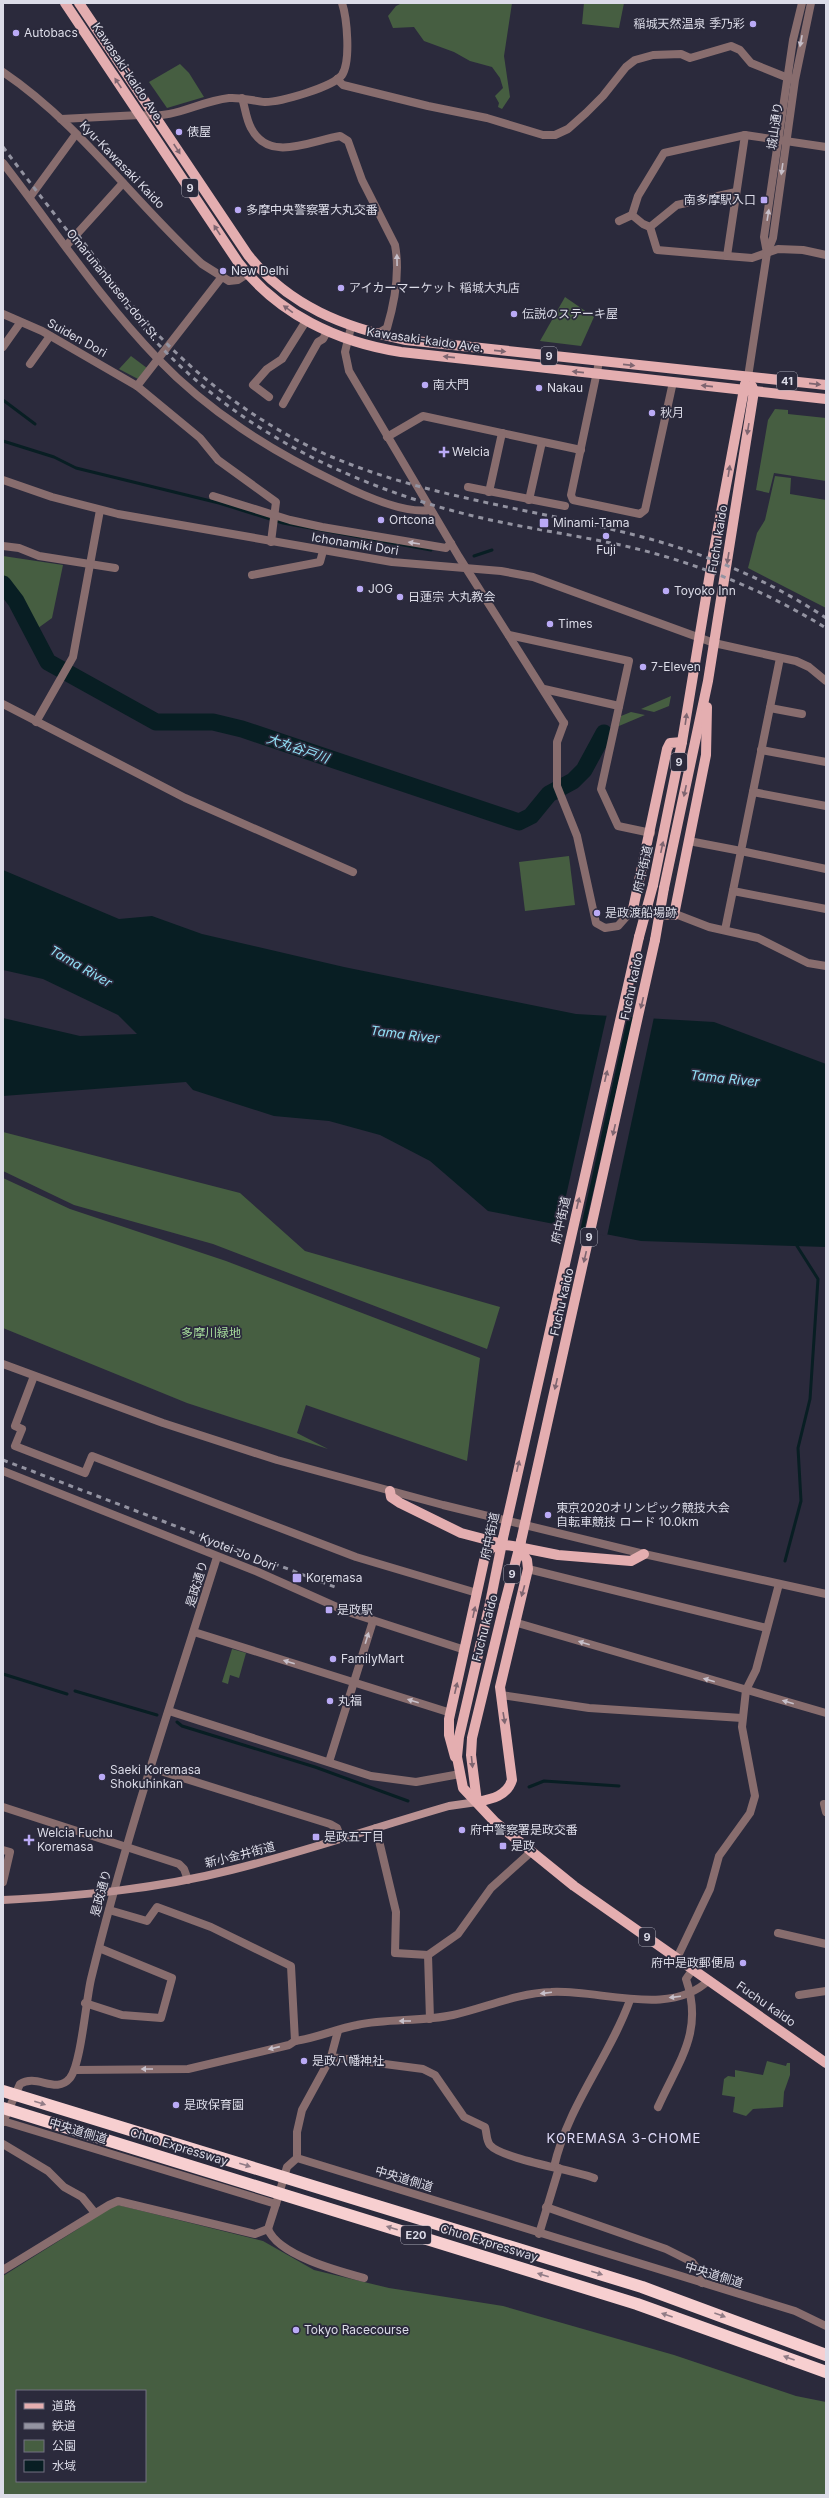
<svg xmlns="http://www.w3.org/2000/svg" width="829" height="2498" font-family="Inter,'Noto Sans JP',sans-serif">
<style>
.green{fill:#465e41;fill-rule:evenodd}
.water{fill:#081e23}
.pier{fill:#2b2a3c}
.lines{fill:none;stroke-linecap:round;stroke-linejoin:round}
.stream{stroke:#081e23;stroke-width:3}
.river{stroke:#081e23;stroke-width:17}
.minor{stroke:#886d6e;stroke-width:8}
.tertiary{stroke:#886d6e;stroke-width:8}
.secondary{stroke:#bb9293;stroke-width:8}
.primary{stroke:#e4aeb0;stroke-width:10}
.rail{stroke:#9393a1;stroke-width:3;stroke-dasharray:5 5;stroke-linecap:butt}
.primary-bridge{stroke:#e4aeb0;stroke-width:10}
.motorway-bridge{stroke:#f7cfd0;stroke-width:12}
.oneway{fill:#c7c0ca}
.oneway2{fill:#7e6570}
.oneway3{fill:#917c86}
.poi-dot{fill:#baaaf6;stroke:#2b2a3c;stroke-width:1.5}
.labels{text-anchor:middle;stroke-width:3.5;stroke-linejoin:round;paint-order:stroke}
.shield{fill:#2b2a3c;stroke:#a7a7b4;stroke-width:1}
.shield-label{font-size:11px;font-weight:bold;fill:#dcdce8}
.poi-label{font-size:12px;fill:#dcdce8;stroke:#2b2a3c;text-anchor:start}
.street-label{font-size:12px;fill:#dcdce8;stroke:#2b2a3c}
.park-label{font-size:12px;fill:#a6dc9b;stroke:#2b2a3c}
.water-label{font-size:13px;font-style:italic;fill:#92e2f8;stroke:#2b2a3c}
.neighbourhood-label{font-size:13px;letter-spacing:1px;fill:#e1dcf9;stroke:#2b2a3c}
</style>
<rect width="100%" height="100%" fill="#2b2a3c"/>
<!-- green -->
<g class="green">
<path d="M402,3H512L504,56L510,97L502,109L498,107L499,103L495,96L503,88L500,78L492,67L470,61L454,52L424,41L414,27L393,28L388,16L396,6Z"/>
<path d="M584,3H624L619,28L582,24Z"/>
<path d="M180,64L189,73L204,97L167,108L149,82Z"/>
<path d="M565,297L594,317L581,346L540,341Z"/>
<path d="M131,356L147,368L138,379L119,369Z"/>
<path d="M775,409L788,410V414L826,418V481L774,473L769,493L756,490L768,420Z"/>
<path d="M775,476L791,478L790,494L826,500V608L748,568L757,533L765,520Z"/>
<path d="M3,556L63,565L52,618L34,631L20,601L3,580Z"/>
<path d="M671,696L669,706L654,712L641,709Z"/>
<path d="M631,712L645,715L619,726L621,716Z"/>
<path d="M569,856L575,905L525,911L519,862Z"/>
<path d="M3,1132L240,1193L305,1251L500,1307L487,1349L213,1244L74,1205L3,1171Z"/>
<path d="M3,1178L70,1209L226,1261L480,1358L467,1461L306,1405L297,1433L328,1449L187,1403L3,1328Z"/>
<path d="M232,1649L246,1653L239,1678L230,1675L228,1684L222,1682Z"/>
<path d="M767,2061L786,2066L787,2063H790V2075L784,2092L783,2107L753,2109L746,2116L733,2112L735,2097L722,2095L724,2079L728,2076L735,2077V2070L763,2075Z"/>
<path d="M118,2205L263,2241L314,2270L389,2288L503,2306L674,2355L796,2396L826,2402V2495H3V2276L81,2227L101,2212ZM17,2391H145V2481H17Z"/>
</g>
<!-- water -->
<path class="water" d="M3,870L119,919L152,916L202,934L344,967L576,1014L714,1022L826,1064V1247L641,1241L488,1211L430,1161L380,1135L329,1121L274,1116L193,1090L186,1082L3,1096V1018L80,1036L137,1034L118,1015L43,979L3,970Z"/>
<!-- pier -->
<g class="pier">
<path d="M607,1014L628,1015L580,1231L559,1227Z"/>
<path d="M634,1015L654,1017L607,1236L584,1231Z"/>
</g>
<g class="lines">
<!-- stream -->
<g class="stream">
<path d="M3,400L35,424"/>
<path d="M3,441L54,457L76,468L219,503L283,523L431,550"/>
<path d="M474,556L492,550"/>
<path d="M785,1561L801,1501L798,1448L810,1399L818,1279L797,1246V1243"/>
<path d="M3,1674L67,1694"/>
<path d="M75,1691L157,1715"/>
<path d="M177,1722L182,1726L315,1767L408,1801"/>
<path d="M529,1787L544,1781L619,1786"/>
</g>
<!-- river -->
<path class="river" d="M3,584L16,601L48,662L156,722H213L242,729L519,822L531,816L549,794L573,781L584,770L604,733"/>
<!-- minor -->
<g class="minor">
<path d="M3,72C80,124 134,202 202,264L229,281L238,280L258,267"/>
<path d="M337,79L343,85L428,106L487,118L543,135H555L568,129L586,113L603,96L626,67L635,60L653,55L681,54L690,58L731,46L740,50L751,63L793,80"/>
<path d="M242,98C245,107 246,119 251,128C269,163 310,141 340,136L348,141L362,180L395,245C400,272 395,301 387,328L377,334"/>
<path d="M61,119L140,115"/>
<path d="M3,163C54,229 100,299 158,359C209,412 270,450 336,482C360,494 403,514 430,510"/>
<path d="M736,192L677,205L650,227L643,224L632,215L638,196L664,153L745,135L826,147"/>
<path d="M30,197L76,134"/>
<path d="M619,221L632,215"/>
<path d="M650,227L657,250L727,256L745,135"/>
<path d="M66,246L123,183"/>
<path d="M727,256L752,258L778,249L803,250L826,255"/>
<path d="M3,314L42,331L137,386L200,438L218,460L276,502L271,542"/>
<path d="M3,347L20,323"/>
<path d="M599,362L571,495L573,500L640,514L645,510L673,382"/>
<path d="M30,364L50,336"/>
<path d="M137,386L221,278"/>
<path d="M269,397L253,385L267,369L282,359L306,321"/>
<path d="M283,404L318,342L323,339L327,332"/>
<path d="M387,437L423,416L581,450"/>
<path d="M468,487L565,506"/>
<path d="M489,492L502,433"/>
<path d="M213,496L290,520L322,527L446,548L451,543"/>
<path d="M529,500L542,442"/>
<path d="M3,546L19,548L39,556L115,568"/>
<path d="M252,575L320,562L323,551"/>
<path d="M509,635L629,661L601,789L618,826L651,833"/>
<path d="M714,643L796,661L809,667L826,681"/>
<path d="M780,658L741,851L826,869"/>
<path d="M544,689L619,706"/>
<path d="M3,704L185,798L353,872"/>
<path d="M770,708L802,714"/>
<path d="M36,722L73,657L100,510"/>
<path d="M564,723L557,742V786L577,836L596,923L605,928L618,926L633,909L667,916L678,915L709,927L758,938L808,963L826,966"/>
<path d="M761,750L826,762"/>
<path d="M753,792L826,806"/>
<path d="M689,841L741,851L725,930"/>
<path d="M733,891L826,909"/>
<path d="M34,1376L15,1426L22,1429L15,1446L85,1473L92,1456L356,1557L477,1593"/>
<path d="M528,1569L767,1628"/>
<path d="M514,1622L826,1713"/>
<path d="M194,1632L451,1713"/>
<path d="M501,1695L589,1708L742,1718"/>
<path d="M169,1711L371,1776L416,1782L460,1774"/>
<path d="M329,1762L373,1621"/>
<path d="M151,1768L330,1824L337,1828L341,1838"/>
<path d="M824,1804L826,1812"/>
<path d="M3,1807L179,1864L184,1869L188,1880"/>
<path d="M376,1828L396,1912L395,1953L428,1955"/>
<path d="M3,1850L10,1852L3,1882"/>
<path d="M109,1910L147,1921L157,1907L211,1927L291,1966L295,2041"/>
<path d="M778,1933L826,1944"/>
<path d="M677,1958L710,1889L719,1856L750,1813L755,1796L742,1727L746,1690L756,1670L779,1584"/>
<path d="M799,1995L826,1991"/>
<path d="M85,2003L122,2015L161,2018L172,1978L99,1948"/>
<path d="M430,2019L428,1955L458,1934L491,1888L531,1852"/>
<path d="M331,2057L423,2069L435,2075L464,2117L485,2127C487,2133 486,2140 490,2145C502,2159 573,2170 594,2178"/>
<path d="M75,2070L188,2069L289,2045L295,2041C317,2038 336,2029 357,2025C388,2018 421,2022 453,2015C485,2008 517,1993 551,1992C599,1989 670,2018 709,1980"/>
<path d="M658,2107C679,2060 704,2032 686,1979L693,1969"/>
<path d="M3,2122L20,2084C37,2073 56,2095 70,2078C81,2064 86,2000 91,1979C126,1836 173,1697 217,1557"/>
<path d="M3,2144L48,2171L64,2187L82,2197L95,2213"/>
<path d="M297,2158V2132L302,2110L331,2057L338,2031"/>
<path d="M554,2167C568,2105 609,2058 630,2000"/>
<path d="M546,2207L666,2249L692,2262L704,2278L702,2283"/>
<path d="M268,2229C278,2255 338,2271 364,2278"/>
<path d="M539,2234L559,2168"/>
</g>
<!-- tertiary -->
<g class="tertiary">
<path d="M140,115C177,119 196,102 229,98C241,97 253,101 265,102C281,102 333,87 342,75C351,61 347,18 342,3"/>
<path d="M767,253L764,237L793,40L802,3"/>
<path d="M351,327L345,352L349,371L459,557L564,723"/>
<path d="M748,377L767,253L773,238L795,80L811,3"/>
<path d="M3,480L52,497L118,514L392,562L501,571L533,577L714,643"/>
<path d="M3,1364L163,1423L277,1460L443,1505L644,1554L826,1594"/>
<path d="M3,1471L258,1572L348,1612L465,1650"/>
<path d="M3,2121L276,2204L287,2167L297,2158L795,2311L826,2326"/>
<path d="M3,2270L109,2205L118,2201L255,2234L268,2229L276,2204"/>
</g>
<!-- secondary -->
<path class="secondary" d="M3,1900C80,1896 156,1889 231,1870C304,1852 376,1827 449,1806L477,1802"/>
<!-- primary -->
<g class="primary">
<path d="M65,3L238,262C278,314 337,342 401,352L826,399"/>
<path d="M79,3L248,255C289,306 345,328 406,340L826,385"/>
<path d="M653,885L682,742L713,555L745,384"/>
<path d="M664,888L708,681L754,391L752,386"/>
<path d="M633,909L667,749L670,743L682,742"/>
<path d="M674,915L706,755L707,707"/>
<path d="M390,1491L391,1497L400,1503L461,1533L503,1544"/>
<path d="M503,1538L639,937"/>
<path d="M521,1541L655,940"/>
<path d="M518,1547L558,1555L631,1561L644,1554"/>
<path d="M490,1603L459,1737L457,1757L463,1788L495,1822L574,1886L826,2063"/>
<path d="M455,1757L449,1735V1719L485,1556C493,1542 504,1544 518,1547L527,1560L528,1569L500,1687L512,1780C507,1796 492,1799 477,1802"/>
<path d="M477,1802L471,1755L472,1738L504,1606"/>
</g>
<!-- rail -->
<g class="rail">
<path d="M3,147C33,187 64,226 94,265C115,293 136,321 160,346C238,428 341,480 450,510C507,526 567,533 625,546C695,562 764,590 826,628"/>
<path d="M78,235C101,265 123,296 148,324C197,378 259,424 325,454C421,496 526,508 627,533C697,550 766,578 826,618"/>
<path d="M3,1460L335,1587"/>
</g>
<!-- primary-bridge -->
<g class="primary-bridge">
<path d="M639,937L653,885"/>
<path d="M655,940L664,888"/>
<path d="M490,1603L503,1538"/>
<path d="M504,1606L521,1541"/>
</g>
<!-- motorway-bridge -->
<g class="motorway-bridge">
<path d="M3,2091L642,2287L826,2355"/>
<path d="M3,2108L637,2304L826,2372"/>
</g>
</g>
<!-- one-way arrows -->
<defs><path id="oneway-solid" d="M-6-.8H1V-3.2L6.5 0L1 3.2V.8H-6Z"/></defs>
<g class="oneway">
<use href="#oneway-solid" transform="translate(801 41) rotate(101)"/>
<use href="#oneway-solid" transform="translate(782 169) rotate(98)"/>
<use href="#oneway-solid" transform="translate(768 215) rotate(-81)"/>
<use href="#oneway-solid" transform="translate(397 260) rotate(-91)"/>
<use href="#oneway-solid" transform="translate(414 543) rotate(-171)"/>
<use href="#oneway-solid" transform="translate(367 1638) rotate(-73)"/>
<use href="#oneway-solid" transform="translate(584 1643) rotate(-162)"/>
<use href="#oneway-solid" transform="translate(289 1662) rotate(-163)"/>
<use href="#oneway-solid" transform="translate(709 1680) rotate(-164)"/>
<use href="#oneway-solid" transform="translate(413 1701) rotate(-163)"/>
<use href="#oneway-solid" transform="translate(788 1702) rotate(-164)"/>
<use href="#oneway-solid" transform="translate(546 1993) rotate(173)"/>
<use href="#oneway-solid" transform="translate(675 1997) rotate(173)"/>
<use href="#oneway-solid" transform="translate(405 2021) rotate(180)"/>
<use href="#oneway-solid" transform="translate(274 2048) rotate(167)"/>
<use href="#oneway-solid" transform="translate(147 2069) rotate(-180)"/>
</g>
<g class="oneway2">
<use href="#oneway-solid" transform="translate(118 83) rotate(-124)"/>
<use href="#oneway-solid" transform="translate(177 149) rotate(57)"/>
<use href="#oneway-solid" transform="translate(217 230) rotate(-123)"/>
<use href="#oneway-solid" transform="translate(288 309) rotate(-144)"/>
<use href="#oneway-solid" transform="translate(500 351) rotate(6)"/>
<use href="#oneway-solid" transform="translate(449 357) rotate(-174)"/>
<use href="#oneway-solid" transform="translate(629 365) rotate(6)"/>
<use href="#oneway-solid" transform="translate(578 372) rotate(-174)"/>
<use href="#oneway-solid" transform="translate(815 384) rotate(6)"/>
<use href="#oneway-solid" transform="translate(707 386) rotate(-174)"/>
<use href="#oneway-solid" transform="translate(748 429) rotate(99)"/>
<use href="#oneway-solid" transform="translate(729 471) rotate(-81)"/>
<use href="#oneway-solid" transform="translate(728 558) rotate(99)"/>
<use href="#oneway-solid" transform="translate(686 719) rotate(-82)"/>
<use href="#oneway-solid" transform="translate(685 791) rotate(102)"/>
<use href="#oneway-solid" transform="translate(662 847) rotate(-78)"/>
<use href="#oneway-solid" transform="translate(642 1003) rotate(103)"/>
<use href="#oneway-solid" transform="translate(606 1076) rotate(-77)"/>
<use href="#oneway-solid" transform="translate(614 1130) rotate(103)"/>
<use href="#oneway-solid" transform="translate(578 1203) rotate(-77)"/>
<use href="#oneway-solid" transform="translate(585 1257) rotate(103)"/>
<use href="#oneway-solid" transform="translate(556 1384) rotate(103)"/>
<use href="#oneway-solid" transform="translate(518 1466) rotate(-77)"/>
<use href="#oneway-solid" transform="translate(523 1591) rotate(106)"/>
<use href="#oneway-solid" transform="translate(474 1612) rotate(-78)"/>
<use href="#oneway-solid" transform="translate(456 1688) rotate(-77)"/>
<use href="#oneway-solid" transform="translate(504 1718) rotate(81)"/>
<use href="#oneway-solid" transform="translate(472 1762) rotate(84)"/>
</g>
<g class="oneway3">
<use href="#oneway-solid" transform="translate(40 2103) rotate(17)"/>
<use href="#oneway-solid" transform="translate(245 2165) rotate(17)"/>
<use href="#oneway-solid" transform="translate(392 2228) rotate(-163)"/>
<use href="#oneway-solid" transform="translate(597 2273) rotate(17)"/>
<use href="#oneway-solid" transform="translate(543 2275) rotate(-163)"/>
<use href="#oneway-solid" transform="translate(667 2315) rotate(-161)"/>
<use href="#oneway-solid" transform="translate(720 2315) rotate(20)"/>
<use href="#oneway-solid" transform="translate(789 2358) rotate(-160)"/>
</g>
<!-- markers -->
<g class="poi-dot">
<circle cx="753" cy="24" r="4"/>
<circle cx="16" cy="33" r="4"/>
<circle cx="179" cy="132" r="4"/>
<rect x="760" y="196" width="8" height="8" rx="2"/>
<circle cx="238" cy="210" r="4"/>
<circle cx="223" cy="271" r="4"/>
<circle cx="341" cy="288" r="4"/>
<circle cx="514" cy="314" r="4"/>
<circle cx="425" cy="385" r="4"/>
<circle cx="539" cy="388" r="4"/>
<circle cx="652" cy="413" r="4"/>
<path d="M442 446h4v4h4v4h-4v4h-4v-4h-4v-4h4z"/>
<circle cx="381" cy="520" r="4"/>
<rect x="539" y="518" width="10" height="10" rx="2"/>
<circle cx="606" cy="536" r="4"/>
<circle cx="360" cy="589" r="4"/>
<circle cx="666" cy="591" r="4"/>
<circle cx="400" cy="597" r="4"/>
<circle cx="550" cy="624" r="4"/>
<circle cx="643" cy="667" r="4"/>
<circle cx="597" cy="913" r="4"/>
<circle cx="548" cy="1515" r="4"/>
<rect x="292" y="1573" width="10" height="10" rx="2"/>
<rect x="325" y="1606" width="8" height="8" rx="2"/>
<circle cx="333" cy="1659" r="4"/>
<circle cx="330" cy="1701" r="4"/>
<circle cx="102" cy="1777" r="4"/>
<circle cx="462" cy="1830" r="4"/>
<rect x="312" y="1833" width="8" height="8" rx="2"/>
<path d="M27 1834h4v4h4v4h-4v4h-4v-4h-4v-4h4z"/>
<rect x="499" y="1842" width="8" height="8" rx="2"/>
<circle cx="743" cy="1963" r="4"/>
<circle cx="304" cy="2061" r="4"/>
<circle cx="176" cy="2105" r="4"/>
<circle cx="296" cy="2330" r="4"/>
</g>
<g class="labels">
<!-- shield labels -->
<g class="shield">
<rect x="182" y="179" width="16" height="18" rx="3"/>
<rect x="541" y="347" width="16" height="18" rx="3"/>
<rect x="777" y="372" width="20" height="18" rx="3"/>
<rect x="671" y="753" width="16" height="18" rx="3"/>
<rect x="581" y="1228" width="16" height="18" rx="3"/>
<rect x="504" y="1565" width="16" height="18" rx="3"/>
<rect x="639" y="1928" width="16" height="18" rx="3"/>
<rect x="401" y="2226" width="30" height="18" rx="3"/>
</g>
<g class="shield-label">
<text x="190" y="192">9</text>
<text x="549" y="360">9</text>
<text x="787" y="385">41</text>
<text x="679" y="766">9</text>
<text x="589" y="1241">9</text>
<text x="512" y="1578">9</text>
<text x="647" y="1941">9</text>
<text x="416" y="2239">E20</text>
</g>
<!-- poi labels -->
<g class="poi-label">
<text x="745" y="28" text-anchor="end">稲城天然温泉 季乃彩</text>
<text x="24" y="37">Autobacs</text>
<text x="187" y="136">俵屋</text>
<text x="756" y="204" text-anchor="end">南多摩駅入口</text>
<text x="246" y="214">多摩中央警察署大丸交番</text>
<text x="231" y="275">New Delhi</text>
<text x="349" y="292">アイカーマーケット 稲城大丸店</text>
<text x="522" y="318">伝説のステーキ屋</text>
<text x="433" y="389">南大門</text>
<text x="547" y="392">Nakau</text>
<text x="660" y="417">秋月</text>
<text x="452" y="456">Welcia</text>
<text x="389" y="524">Ortcona</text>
<text x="553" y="527">Minami-Tama</text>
<text x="606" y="554" text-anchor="middle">Fuji</text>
<text x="368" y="593">JOG</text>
<text x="674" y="595">Toyoko Inn</text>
<text x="408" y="601">日蓮宗 大丸教会</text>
<text x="558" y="628">Times</text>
<text x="651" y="671">7-Eleven</text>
<text x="605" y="917">是政渡船場跡</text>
<text x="556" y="1512">東京2020オリンピック競技大会<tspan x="556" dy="14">自転車競技 ロード 10.0km</tspan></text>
<text x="306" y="1582">Koremasa</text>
<text x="337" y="1614">是政駅</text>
<text x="341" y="1663">FamilyMart</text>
<text x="338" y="1705">丸福</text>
<text x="110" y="1774">Saeki Koremasa<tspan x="110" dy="14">Shokuhinkan</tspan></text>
<text x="470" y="1834">府中警察署是政交番</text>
<text x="37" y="1837">Welcia Fuchu<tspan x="37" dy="14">Koremasa</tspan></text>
<text x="324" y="1841">是政五丁目</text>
<text x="511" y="1850">是政</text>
<text x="735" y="1967" text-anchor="end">府中是政郵便局</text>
<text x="312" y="2065">是政八幡神社</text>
<text x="184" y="2109">是政保育園</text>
<text x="304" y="2334">Tokyo Racecourse</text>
</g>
<!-- street labels -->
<g class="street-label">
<text transform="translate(128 73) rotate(56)" y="4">Kawasaki-kaido Ave.</text>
<text transform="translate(775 126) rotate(-82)" y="4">城山通り</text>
<text transform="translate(122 165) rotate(46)" y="4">Kyu-Kawasaki Kaido</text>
<text transform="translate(113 285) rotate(51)" y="4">Omarunanbusen-dori St.</text>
<text transform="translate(77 338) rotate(29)" y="4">Suiden Dori</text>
<text transform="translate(425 340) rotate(8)" y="4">Kawasaki-kaido Ave.</text>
<text transform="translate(718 539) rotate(-81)" y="4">Fuchu kaido</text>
<text transform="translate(355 544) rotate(9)" y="4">Ichonamiki Dori</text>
<text transform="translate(643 869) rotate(-77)" y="4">府中街道</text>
<text transform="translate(632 986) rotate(-78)" y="4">Fuchu kaido</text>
<text transform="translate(561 1220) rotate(-77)" y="4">府中街道</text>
<text transform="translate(562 1302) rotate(-77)" y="4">Fuchu kaido</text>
<text transform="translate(490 1536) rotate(-78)" y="4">府中街道</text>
<text transform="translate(238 1552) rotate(22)" y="4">Kyotei-Jo Dori</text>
<text transform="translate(197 1584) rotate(-73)" y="4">是政通り</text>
<text transform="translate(485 1628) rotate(-75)" y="4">Fuchu kaido</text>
<text transform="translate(240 1855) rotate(-14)" y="4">新小金井街道</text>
<text transform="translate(101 1893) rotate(-75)" y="4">是政通り</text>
<text transform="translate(766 2004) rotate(35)" y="4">Fuchu kaido</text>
<text transform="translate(78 2131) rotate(17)" y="4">中央道側道</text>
<text transform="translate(179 2147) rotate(17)" y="4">Chuo Expressway</text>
<text transform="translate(404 2179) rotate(17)" y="4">中央道側道</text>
<text transform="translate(489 2243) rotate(17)" y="4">Chuo Expressway</text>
<text transform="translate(714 2275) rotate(17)" y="4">中央道側道</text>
</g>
<!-- park labels -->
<g class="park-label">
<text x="211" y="1337">多摩川緑地</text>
</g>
<!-- water labels -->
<g class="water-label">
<text transform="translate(298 748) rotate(19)" y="5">大丸谷戸川</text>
<text transform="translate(81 966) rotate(30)" y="5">Tama River</text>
<text transform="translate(405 1034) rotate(7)" y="5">Tama River</text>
<text transform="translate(725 1078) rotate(6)" y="5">Tama River</text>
</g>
<!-- neighbourhood labels -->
<g class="neighbourhood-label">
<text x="624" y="2143">KOREMASA 3-CHOME</text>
</g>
</g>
<!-- border -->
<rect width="829" height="2498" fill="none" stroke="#dcdce8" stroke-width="8"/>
<!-- legend -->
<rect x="16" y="2390" width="130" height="92" fill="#2b2a3c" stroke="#727181"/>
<rect x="24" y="2403" width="20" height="6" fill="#e4aeb0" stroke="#727181"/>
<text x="52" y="2410" font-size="12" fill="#dcdce8">道路</text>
<rect x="24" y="2423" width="20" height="6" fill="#9393a1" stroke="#727181"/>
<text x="52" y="2430" font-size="12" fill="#dcdce8">鉄道</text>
<rect x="24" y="2440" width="20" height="12" fill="#465e41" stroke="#727181"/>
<text x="52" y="2450" font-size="12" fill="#dcdce8">公園</text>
<rect x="24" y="2460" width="20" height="12" fill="#081e23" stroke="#727181"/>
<text x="52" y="2470" font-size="12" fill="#dcdce8">水域</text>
</svg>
